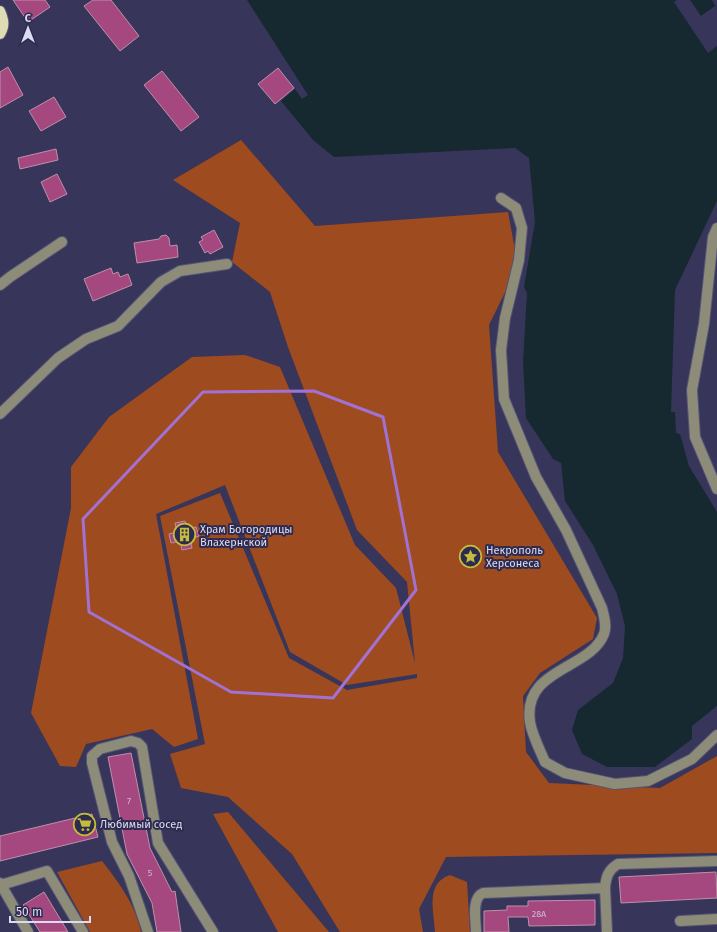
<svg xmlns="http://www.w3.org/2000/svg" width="717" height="932" font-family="'Fira Sans',sans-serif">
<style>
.green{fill:#9e4b1f}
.water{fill:#162930}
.pier{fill:#38355b}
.building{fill:#a54880;stroke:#be90a9}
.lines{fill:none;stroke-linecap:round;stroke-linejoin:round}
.minor-casing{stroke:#555376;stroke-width:12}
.major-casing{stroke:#555376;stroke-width:12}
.minor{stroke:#8c8c78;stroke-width:10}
.major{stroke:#dddcb3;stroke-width:10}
.marked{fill:none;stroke:#a172d3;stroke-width:3;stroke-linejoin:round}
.labels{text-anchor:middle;stroke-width:4;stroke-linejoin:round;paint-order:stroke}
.number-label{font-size:9px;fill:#ceb6d6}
.poi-label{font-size:11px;fill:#dbdbf2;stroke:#2e2b4f;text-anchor:start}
</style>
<rect width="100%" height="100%" fill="#38355b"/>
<!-- green -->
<g class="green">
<path d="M241,140L315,226L508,212L518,266L489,325L498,452L597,618L593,639L540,673L523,696L526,752L549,783L660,788L717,756V853L446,857L419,909L423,932H340L292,854L228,797L181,788L170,754L205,744L160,516L220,493L289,658L347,690L417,678V674L347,685L290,652L225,485L156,514L198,739L174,747L152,729L86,744L76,767L60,766L31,713L71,508V467L109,417L192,357L245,355L280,367L355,545L396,588L415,663L407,582L357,530L288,347L270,292L232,262L240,223L173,180Z"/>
<path d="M228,812L329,932H278L213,814Z"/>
<path d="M102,861C119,883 135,904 141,932H90L57,872Z"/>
<path d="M450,875L467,882L470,932H435C434,911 425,883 450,875Z"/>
</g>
<!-- water -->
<path class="water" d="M247,0H712L717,9V201L675,290L671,412H675L676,433L680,434L689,466L717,512V706L692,726V739L655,767H607L582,754L572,730L578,710L613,683L623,658L625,626L617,594L593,545L565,501L561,463L553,459L526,418L523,362L527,293L524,287L535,222L529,158L515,148L334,157L313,140L281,101L295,89L302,99L308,95Z"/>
<!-- pier -->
<path class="pier" d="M677,0H690L701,16L715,6L717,9V46L708,53L674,2Z"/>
<!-- building -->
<g class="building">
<path d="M13,0H45L50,7L28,22Z"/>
<path d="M93,0H111L139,36L120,51L84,6Z"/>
<path d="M8,67L23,95L0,108V72Z"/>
<path d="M278,68L294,88L275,104L258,84Z"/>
<path d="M162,71L199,117L181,131L144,85Z"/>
<path d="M54,97L66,117L41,131L29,111Z"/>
<path d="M56,149L58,160L20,169L18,158Z"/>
<path d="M57,174L67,194L50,202L41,182Z"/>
<path d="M214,230L223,247L210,254L208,251L205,253L199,242L203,240L201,237Z"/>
<path d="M166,235L169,238L170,246L177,245L178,257L137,263L134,243L159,239L161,236Z"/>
<path d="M111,268L113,274L118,272L120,277L128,274L132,285L93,301L84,279Z"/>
<path d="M185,521L188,529L196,527L199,536L190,539L192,548L182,550L180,541L171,543L169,534L177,532L175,523Z"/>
<path d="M131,753L150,848L172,892L175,891L181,932H157L152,903L127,854L108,757Z"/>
<path d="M92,814L98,837L0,861V836Z"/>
<path d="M716,872L717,898L621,903L619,877Z"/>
<path d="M44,892L68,932H40L23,905Z"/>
<path d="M595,900V925L529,926L528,917H508L509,932H484V911L507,910V906H528V901Z"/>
</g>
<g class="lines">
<defs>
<g id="minor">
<path d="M501,198L516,208L522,228L519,260L505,318L501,350L504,399L536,477L566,530L602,608C604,616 607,626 604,634C590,670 522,668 530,722C532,735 540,750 545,762L565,773L615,784L648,781L692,759L717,735"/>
<path d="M717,228L713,237L704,324L692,390L695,437L717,489"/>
<path d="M0,285L10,277L62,242"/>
<path d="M0,414L58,358L86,339L118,326L161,282L180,271L227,264"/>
<path d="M0,883L28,932"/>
<path d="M1,885L47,871L83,932"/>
<path d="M605,888C606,877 608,870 618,864L717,861"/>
<path d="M680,921L717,919"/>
<path d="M148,932L129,876L112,842L92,763V756L100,749L131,741L138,743L142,747L158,843L213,932"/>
<path d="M476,932C476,921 471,898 483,893L605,888L607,932"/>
</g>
<path id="major" d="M0,11C4,20 5,26 0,34"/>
</defs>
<!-- minor casing -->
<use href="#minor" class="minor-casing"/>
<!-- major casing -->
<use href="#major" class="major-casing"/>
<!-- minor -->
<use href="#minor" class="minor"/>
<!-- major -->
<use href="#major" class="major"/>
</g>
<!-- marked area -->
<path class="marked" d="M314,391L383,417L416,590L333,698L231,692L89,612L83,519L203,392Z"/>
<!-- icons -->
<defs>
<symbol id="building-ring" viewBox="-11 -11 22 22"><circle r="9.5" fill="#2e2b4f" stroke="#c4bc3d" stroke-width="1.5"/><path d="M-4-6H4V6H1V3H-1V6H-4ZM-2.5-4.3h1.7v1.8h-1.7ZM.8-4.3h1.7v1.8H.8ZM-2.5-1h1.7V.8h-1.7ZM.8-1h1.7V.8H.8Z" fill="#c4bc3d"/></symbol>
<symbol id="sight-ring" viewBox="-11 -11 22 22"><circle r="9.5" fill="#2e2b4f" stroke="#c4bc3d" stroke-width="1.5"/><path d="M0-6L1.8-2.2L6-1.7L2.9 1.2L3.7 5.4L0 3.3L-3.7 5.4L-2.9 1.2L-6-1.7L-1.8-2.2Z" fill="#c4bc3d"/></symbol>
<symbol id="supermarket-ring" viewBox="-11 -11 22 22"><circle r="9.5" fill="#2e2b4f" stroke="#c4bc3d" stroke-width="1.5"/><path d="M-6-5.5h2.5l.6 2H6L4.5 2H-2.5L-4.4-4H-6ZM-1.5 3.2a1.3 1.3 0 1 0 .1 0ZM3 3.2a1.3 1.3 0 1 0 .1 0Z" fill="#c4bc3d"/></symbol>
</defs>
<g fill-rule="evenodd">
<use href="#building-ring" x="172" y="522" width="25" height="25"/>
<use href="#sight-ring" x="458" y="544" width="25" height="25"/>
<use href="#supermarket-ring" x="72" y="812" width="25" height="25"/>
</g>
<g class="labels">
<!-- number labels -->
<g class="number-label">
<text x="129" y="804">7</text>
<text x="150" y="876">5</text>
<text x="539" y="917">28А</text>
</g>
<!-- poi labels -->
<g class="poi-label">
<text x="200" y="533">Храм Богородицы<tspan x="200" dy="13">Влахернской</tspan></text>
<text x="486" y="554">Некрополь<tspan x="486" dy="13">Херсонеса</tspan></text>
<text x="100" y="828">Любимый сосед</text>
</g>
</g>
<!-- north arrow -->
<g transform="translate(28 28)" stroke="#2e2b4f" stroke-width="3" paint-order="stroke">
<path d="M0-3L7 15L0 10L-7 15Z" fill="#dbdbf2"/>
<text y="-6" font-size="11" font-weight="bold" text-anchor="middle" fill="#dbdbf2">С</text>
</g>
<!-- scale -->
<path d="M10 916v6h80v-6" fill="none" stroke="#dbdbf2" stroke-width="2"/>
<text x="16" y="916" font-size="12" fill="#dbdbf2" stroke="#2e2b4f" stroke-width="3" paint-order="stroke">50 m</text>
</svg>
